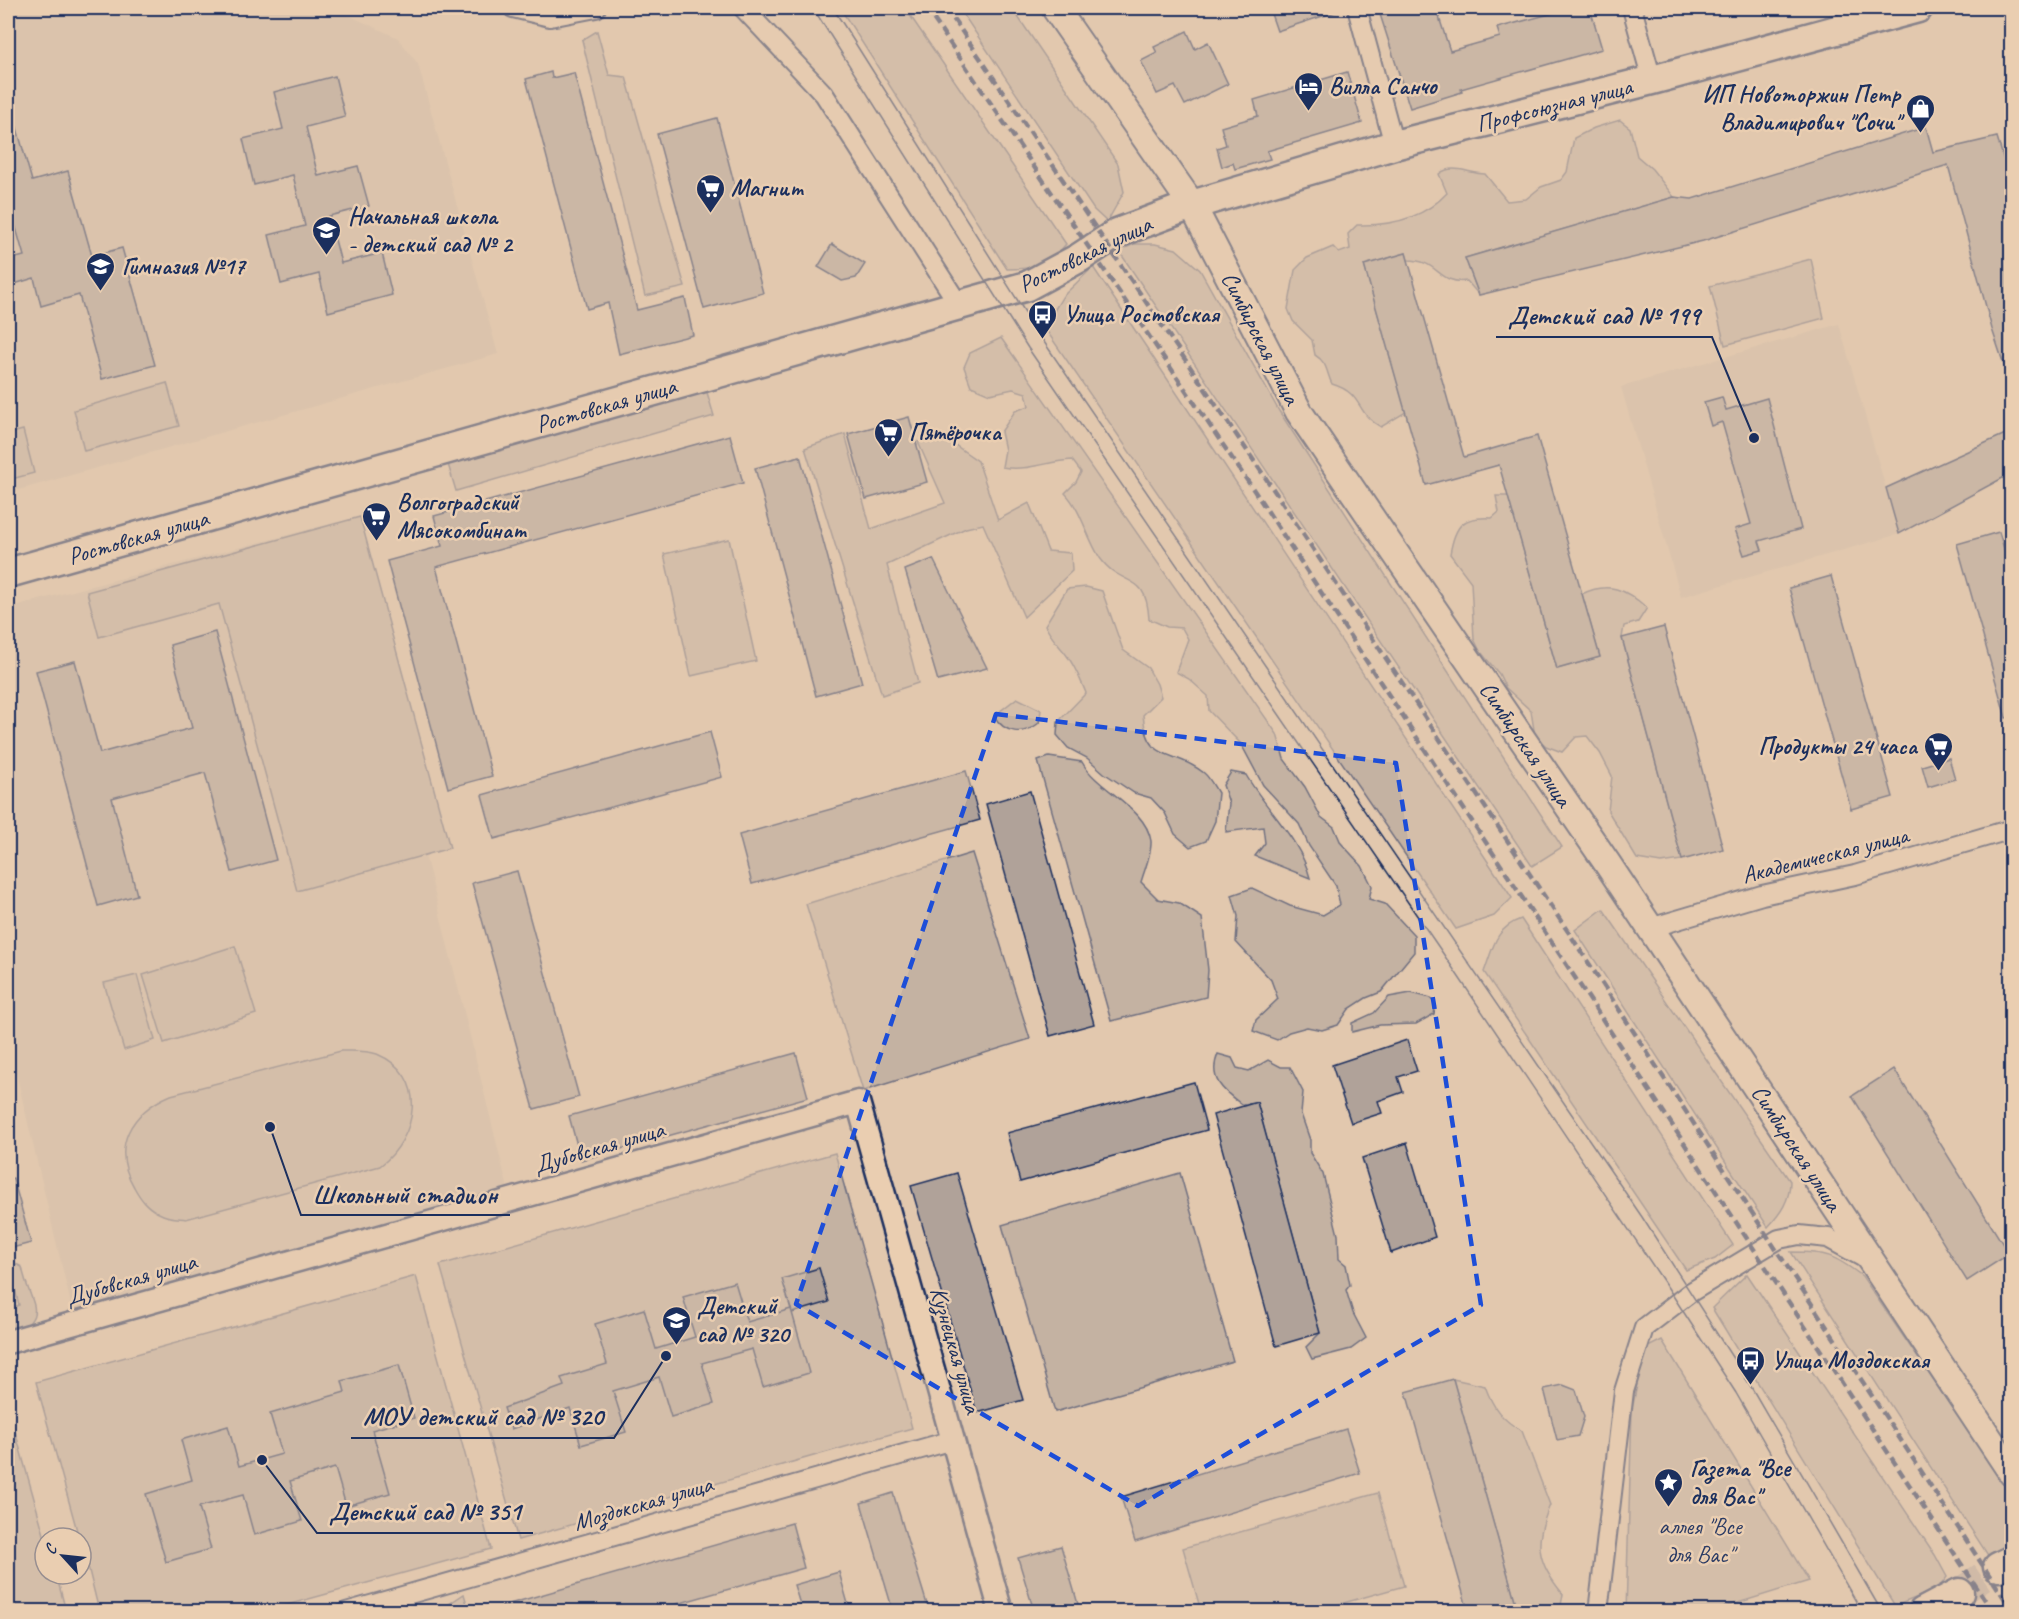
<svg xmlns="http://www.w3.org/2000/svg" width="2019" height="1619" font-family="Caveat,sans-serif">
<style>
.built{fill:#d3bda8}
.green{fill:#c4b2a2;stroke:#707080;stroke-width:1.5}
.building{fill:#b0a299;stroke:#1b2f5e;stroke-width:1.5}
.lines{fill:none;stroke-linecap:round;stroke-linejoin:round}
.primary-tunnel{stroke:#baa99e;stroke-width:28;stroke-dasharray:28 14;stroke-linecap:butt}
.minor-casing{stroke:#1b2f5e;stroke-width:22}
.tertiary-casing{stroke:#1b2f5e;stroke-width:27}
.secondary-casing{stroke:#1b2f5e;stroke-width:30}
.primary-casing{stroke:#1b2f5e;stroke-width:33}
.minor{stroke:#eaceb1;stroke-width:18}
.tertiary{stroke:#eaceb1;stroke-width:22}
.secondary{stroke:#eaceb1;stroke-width:26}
.primary{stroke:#eaceb1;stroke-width:28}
.tram{stroke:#1b2f5e;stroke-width:1.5}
.rail{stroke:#1b2f5e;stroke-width:4.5;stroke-dasharray:9 4.5;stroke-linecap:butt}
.marked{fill:none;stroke:#1d4ed8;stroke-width:4.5;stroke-dasharray:12 8;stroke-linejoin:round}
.labels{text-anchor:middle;stroke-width:5;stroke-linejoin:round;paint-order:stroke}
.poi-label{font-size:24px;font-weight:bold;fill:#1b2f5e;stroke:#eaceb1;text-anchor:start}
.street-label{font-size:24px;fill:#1b2f5e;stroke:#eaceb1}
.park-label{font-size:24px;fill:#2c3c65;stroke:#eaceb1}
.leader{fill:none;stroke:#1b2f5e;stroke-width:2}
.callout-dot{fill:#1b2f5e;stroke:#eaceb1;stroke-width:2}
.callout-label{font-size:26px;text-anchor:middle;font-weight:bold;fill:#1b2f5e;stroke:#eaceb1;stroke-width:5;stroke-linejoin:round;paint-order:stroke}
</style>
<rect width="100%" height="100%" fill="#e2c8ae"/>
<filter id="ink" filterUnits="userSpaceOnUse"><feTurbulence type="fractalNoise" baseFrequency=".0167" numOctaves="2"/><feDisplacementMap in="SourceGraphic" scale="12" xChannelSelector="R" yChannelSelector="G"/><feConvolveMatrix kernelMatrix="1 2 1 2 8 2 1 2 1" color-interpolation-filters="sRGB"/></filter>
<g filter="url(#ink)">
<!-- built -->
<g class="built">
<path d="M8,8H112L128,14L148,8H333L398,38L418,64L498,354L8,493Z"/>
<path d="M1839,324L1899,534L1681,597L1621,387Z"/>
<path d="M337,522L430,874L508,1189L73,1313L8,1039V608Z"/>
</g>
<!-- green -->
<g class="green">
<path d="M840,8H905L1066,244C1048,267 1035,269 1007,269Z"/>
<path d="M959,8H1012L1118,164L1124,192L1107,222L1094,210Z"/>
<path d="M597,31L609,75L626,77L685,287L645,296L582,40Z"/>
<path d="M1620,120L1630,128L1637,156L1652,169L1674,197L1465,258L1479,295L1467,281C1438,285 1439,260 1408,260L1406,253L1364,265L1406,412L1381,427C1354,413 1365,394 1332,384C1326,372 1328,363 1315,355L1312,340L1293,321L1288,309L1295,270L1307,258L1333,247L1339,253L1350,249L1348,234L1357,225C1391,226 1423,219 1447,193L1439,174C1453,163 1469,174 1485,174L1507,201L1526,199L1541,187L1561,180L1567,172L1574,138L1594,128Z"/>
<path d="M1134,244H1155L1176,249L1200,270L1279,411L1562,847L1532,866L1119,251Z"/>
<path d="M1811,259L1824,318L1725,345L1710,286Z"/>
<path d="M1093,267L1512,898L1494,916L1456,929L1044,327L1063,296Z"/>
<path d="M1001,338L1277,734L1284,759L1305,787L1321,817L1334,827L1341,843L1362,866L1372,886L1369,899L1385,904L1414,935V952L1381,992L1366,998L1349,1009L1338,1025L1322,1030L1307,1027L1289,1032L1277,1040L1253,1031L1256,1020L1278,999L1271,980L1236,942L1238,916L1232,895L1252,888L1290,906L1323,915L1340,905L1336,886L1309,846L1299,824L1263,785L1241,744L1209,711L1208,696L1189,679L1176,672L1188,639L1182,628L1167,627L1149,619C1146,569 1123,590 1100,558C1086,536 1082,511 1065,493L1076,482L1081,472L1072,460C1047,461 1027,472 1002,467L1005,450L1001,432L1015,411L1029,406L1026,393L1013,389L990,394L971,386L964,367L970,353Z"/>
<path d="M167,383L179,426L84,451L74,410Z"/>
<path d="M706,389L714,416L456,491L448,464Z"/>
<path d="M23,430L34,473L8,480V434Z"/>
<path d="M845,434L871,529L945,503L918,442L942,436L978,461L998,520L1029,503L1048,551L1071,553L1072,571L1024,617L983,524L966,528L887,565L918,683L882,695L805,448Z"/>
<path d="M1496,496H1508L1557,669L1600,657L1582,594C1608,581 1626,589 1647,608L1638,622L1624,626L1622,638L1682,860L1661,863L1637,859L1608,811L1612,776L1600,753L1587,736L1576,737L1562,752L1546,746L1535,736L1531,711L1506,688L1499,674L1480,651L1474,639L1471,582L1450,554C1455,525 1462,516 1492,518L1499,512Z"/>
<path d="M360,517L450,848L297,891L219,604L99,637L87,592Z"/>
<path d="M729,539L756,661L691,676L664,554Z"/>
<path d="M1086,587L1102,591L1123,650L1148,668L1157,684L1161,697L1143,715C1148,765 1174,748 1204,773C1210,778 1214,787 1218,793L1215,821L1206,841L1190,847L1175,834L1165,813L1151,798L1134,793L1104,773L1087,758L1068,748L1057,735L1058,722L1086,693C1080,679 1075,665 1065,653C1057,643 1051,638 1045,625L1067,589Z"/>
<path d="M1017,698L1041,710L1039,723C1023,736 1005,734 994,716Z"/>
<path d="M1049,757L1082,762C1097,790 1146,807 1151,841C1152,853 1144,871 1141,882L1158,899L1179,903L1202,918L1208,970L1206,997L1111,1021L1038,761Z"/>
<path d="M1231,772L1246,775C1266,810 1300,838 1310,878L1255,856L1265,843L1263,827L1226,832L1229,803L1223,785Z"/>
<path d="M972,853L1030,1039L863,1091L806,904Z"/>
<path d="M1603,909L1790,1181C1790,1200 1781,1213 1768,1227L1575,930Z"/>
<path d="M1521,919L1733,1245L1715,1259L1686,1270L1484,972C1493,948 1495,928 1521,919Z"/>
<path d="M235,946L256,1014L164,1043L143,975Z"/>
<path d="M137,975L155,1040L124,1050L104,983Z"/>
<path d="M1411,993L1431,998L1436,1005L1434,1014L1416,1024L1380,1025L1352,1032V1023L1374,1013L1389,997Z"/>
<path d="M341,1051C353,1051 366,1050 377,1054C430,1076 417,1138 380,1166L186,1219C179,1218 170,1218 163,1215C148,1209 141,1200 134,1187C110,1146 131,1112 171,1095Z"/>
<path d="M1218,1054L1232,1058L1237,1068L1249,1071L1268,1060L1281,1067H1290L1303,1092L1301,1114L1310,1140V1153L1323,1174L1338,1235L1339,1259L1346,1265L1350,1285L1346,1290L1353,1313L1366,1338L1351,1349L1312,1359L1306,1347L1320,1333L1257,1103L1241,1104C1222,1090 1208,1078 1218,1054Z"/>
<path d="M835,1153L912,1428L518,1540L440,1265Z"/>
<path d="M1180,1173L1233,1361L1055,1412L1002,1225Z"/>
<path d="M1791,1252C1827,1252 1834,1255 1862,1276L2011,1494V1544L1991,1560Z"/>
<path d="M10,1261L22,1267C31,1310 51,1311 8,1340V1309L19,1305L8,1263Z"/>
<path d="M1747,1274L1935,1555L1947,1577L1938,1589L1895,1606L1712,1308Z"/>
<path d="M416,1276L491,1549L265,1611H99L81,1538H79L36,1382Z"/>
<path d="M1662,1340L1809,1581L1712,1611H1650L1648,1606L1626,1612L1632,1410L1644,1349Z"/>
<path d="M1453,1379L1485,1386C1493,1408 1502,1420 1522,1431L1550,1505C1534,1542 1536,1562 1563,1594L1560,1611H1518Z"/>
<path d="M8,1406L45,1538V1574H56L66,1611H8Z"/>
<path d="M1378,1493L1404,1586L1315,1611H1201L1183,1548Z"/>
<path d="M464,1594L469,1611H445L449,1604Z"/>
</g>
<!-- building -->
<g class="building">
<path d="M1269,8H1337L1338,11L1277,31Z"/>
<path d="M1378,8H1436L1450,51L1500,37L1497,28L1572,8H1590L1602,49L1461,89L1462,92L1410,108Z"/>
<path d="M1187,31L1195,49L1208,42L1228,84L1185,105L1175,86L1157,94L1141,61L1157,53L1154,47Z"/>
<path d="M551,72L552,78L574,73L637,310L685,298L693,335L619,354L608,303L587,309L526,79Z"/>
<path d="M1347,72L1362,123L1267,151L1270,159L1235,169L1233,163L1222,167L1217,148L1226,145L1221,127L1258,116L1254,100Z"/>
<path d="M335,76L345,117L306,127L318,176L358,166L369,206L329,216L341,263L382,253L392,295L328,312L319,274L281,284L269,235L305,226L293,175L254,185L243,139L283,129L274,92Z"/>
<path d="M8,114H13L32,181L68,171L92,256L122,248L155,365L102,379L79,295L41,306L34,278L8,286V260L24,256L14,221L8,223Z"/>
<path d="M717,118L763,293L704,309L657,134Z"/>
<path d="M1926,127L1933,152L1997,137L2012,187V376L2008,377L1992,329L1948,165L1703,241L1479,295L1465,258L1674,197L1692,199Z"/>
<path d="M832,244L865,264L856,278L842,281L818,267Z"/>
<path d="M1406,253L1464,457L1537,436L1600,657L1557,669L1499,465L1426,485L1364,265Z"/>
<path d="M1722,397L1726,410L1767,398L1801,529L1759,541L1762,550L1744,555L1735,529L1751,524L1722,422L1711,426L1704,402Z"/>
<path d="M909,417L927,482L866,499L848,434Z"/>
<path d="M2012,431V473L1899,534L1886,488Z"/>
<path d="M730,435L743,483L436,567L492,776L448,788L387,561L442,546L434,516Z"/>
<path d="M800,456L862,683L816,696L755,468Z"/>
<path d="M1999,532L2012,575V717L2006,718L1957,544Z"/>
<path d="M933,559L987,668L938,681L905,570Z"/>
<path d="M1831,576L1893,797L1851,809L1789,588Z"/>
<path d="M1664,627L1723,849L1682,860L1622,638Z"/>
<path d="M215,632L276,860L232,872L205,773L112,798L137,895L98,906L36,671L75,661L100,753L192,728L170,645Z"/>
<path d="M710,732L722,777L494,839L482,795Z"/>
<path d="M1949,758L1955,779L1928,787L1922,766Z"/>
<path d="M966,771L980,820L752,884L739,835Z"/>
<path d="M1030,791L1094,1024L1050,1036L986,804Z"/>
<path d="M517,871L579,1097L534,1109L472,883Z"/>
<path d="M1407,1040L1417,1071L1398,1077L1403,1092L1378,1101L1382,1113L1351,1123L1332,1065Z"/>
<path d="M796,1053L808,1097L581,1160L569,1116Z"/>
<path d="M1894,1069L2009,1254L1967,1281L1852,1096Z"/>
<path d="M1194,1082L1207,1130L1020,1182L1007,1133Z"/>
<path d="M1257,1102L1320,1333L1276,1346L1213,1115Z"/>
<path d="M1407,1143L1435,1237L1391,1253L1362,1158Z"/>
<path d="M957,1173L1023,1400L977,1413L911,1186Z"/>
<path d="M13,1178L31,1243L8,1249V1179Z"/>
<path d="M819,1268L829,1302L792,1313L782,1279Z"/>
<path d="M735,1282L747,1322L791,1309L809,1373L763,1387L752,1349L702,1363L714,1404L671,1417L659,1377L613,1391L626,1432L581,1445L570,1408L511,1429L504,1408L564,1386L561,1378L607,1364L595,1324L644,1309L656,1349L695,1337L683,1297Z"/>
<path d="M399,1365L414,1418L372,1430L390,1493L346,1506L335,1468L290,1481L302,1521L254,1535L243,1495L199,1507L211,1549L166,1562L146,1494L192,1480L181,1440L228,1426L239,1466L282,1454L270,1414L345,1392L342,1381Z"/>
<path d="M1453,1379L1518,1611H1468L1406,1392Z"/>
<path d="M1563,1385L1576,1390L1584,1417L1578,1436L1557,1440L1544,1389Z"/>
<path d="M1346,1429L1360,1473L1135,1542L1121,1497Z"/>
<path d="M893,1493L929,1611H893L861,1503Z"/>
<path d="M792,1523L804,1568L652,1611H503L502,1606Z"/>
<path d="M1061,1546L1080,1611H1034L1018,1558Z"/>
<path d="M839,1572L850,1611H802L794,1585Z"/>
</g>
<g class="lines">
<!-- primary-tunnel -->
<path class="primary-tunnel" d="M1959,1593L1998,1567"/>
<defs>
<g id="minor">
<path d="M513,8L550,17L596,8"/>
<path d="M743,8L824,94L959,305"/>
<path d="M1357,8L1394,145"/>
<path d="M1632,8L1652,80"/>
<path d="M1650,928L1762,895L1855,875L2012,829"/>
<path d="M346,1612L953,1440"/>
<path d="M1598,1612L1624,1391L1644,1328L1691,1292L1779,1239L1799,1235L1828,1238L1866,1259"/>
</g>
<path id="tertiary" d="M8,1342L858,1102L1001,1612"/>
<path id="secondary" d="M1055,8L1192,205L1299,412L1607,863L2012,1473"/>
<g id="primary">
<path d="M8,573L1027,286L1079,258L1117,233L1192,205L1394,145L1652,80L1918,8"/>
<path d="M1998,1567L2012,1560"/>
<path d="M1923,1612L1959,1593"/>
</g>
</defs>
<!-- minor casing -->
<use href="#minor" class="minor-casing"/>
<!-- tertiary casing -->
<use href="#tertiary" class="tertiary-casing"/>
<!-- secondary casing -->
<use href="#secondary" class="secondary-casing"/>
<!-- primary casing -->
<use href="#primary" class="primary-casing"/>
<!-- minor -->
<use href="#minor" class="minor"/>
<!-- tertiary -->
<use href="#tertiary" class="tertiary"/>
<!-- secondary -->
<use href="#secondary" class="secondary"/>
<!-- primary -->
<use href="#primary" class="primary"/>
<!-- tram -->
<g class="tram">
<path d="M813,8L1028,348L1442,952L1668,1288L1736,1393L1862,1612"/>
<path d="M833,8L1042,339L1642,1217L1750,1385L1882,1612"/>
</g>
<!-- rail -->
<g class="rail">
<path d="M926,8L1253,489L1993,1612"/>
<path d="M946,8L1267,480L1571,936L2012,1610"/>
</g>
</g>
</g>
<!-- marked area -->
<path d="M0 0H2019V1619H0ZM996,714L1396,763L1481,1305L1138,1506L796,1304Z" fill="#e2c8ae" fill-opacity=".55" fill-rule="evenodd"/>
<path class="marked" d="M996,714L1396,763L1481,1305L1138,1506L796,1304Z"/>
<!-- icons -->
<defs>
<symbol id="hotel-pin" viewBox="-11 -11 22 30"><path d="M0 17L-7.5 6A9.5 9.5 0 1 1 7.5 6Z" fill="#1b2f5e" stroke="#eaceb1"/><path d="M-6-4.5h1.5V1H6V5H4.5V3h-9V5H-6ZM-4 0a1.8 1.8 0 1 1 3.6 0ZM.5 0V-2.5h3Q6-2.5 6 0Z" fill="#fff"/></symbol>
<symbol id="shop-pin" viewBox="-11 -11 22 30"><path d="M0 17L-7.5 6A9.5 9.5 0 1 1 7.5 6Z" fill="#1b2f5e" stroke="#eaceb1"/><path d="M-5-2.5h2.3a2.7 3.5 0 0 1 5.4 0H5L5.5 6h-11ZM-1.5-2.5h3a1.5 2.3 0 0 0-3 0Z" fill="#fff"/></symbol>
<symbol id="supermarket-pin" viewBox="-11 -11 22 30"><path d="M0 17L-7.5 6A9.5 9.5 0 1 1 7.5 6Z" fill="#1b2f5e" stroke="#eaceb1"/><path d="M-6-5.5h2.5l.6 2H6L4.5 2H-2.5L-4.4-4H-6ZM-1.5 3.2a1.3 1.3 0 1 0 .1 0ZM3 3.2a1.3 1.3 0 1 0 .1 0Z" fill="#fff"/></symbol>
<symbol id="school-pin" viewBox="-11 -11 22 30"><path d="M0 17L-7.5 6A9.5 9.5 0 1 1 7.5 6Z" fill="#1b2f5e" stroke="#eaceb1"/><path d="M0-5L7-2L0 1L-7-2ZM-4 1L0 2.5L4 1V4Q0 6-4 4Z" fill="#fff"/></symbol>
<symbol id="bus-pin" viewBox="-11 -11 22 30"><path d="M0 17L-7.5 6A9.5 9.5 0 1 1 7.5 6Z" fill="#1b2f5e" stroke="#eaceb1"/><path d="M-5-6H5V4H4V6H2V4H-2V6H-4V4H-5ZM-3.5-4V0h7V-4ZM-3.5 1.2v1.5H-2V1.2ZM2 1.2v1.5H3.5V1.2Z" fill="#fff"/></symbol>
<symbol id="sight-pin" viewBox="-11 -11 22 30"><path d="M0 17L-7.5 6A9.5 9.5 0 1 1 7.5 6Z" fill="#1b2f5e" stroke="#eaceb1"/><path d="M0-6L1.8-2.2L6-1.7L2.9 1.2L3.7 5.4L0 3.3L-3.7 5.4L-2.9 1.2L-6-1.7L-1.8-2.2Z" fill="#fff"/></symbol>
</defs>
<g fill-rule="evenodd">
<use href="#hotel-pin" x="1292" y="70" width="33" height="45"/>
<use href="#shop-pin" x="1904" y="92" width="33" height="45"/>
<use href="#supermarket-pin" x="694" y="172" width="33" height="45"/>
<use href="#school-pin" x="310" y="214" width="33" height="45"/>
<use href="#school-pin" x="84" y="250" width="33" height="45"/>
<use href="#bus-pin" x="1026" y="298" width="33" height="45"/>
<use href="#supermarket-pin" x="872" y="416" width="33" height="45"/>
<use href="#supermarket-pin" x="360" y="500" width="33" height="45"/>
<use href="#supermarket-pin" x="1922" y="730" width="33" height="45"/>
<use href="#school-pin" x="660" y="1304" width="33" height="45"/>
<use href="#bus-pin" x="1734" y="1344" width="33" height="45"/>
<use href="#sight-pin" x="1652" y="1466" width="33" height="45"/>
</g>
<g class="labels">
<!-- poi labels -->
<g class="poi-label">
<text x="1329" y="94">Вилла Санчо</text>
<text x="1900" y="102" text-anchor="end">ИП Новоторжин Петр<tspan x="1900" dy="28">Владимирович "Сочи"</tspan></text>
<text x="731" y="196">Магнит</text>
<text x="348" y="224">Начальная школа<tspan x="348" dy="28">- детский сад № 2</tspan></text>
<text x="122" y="274">Гимназия №17</text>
<text x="1063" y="322">Улица Ростовская</text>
<text x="909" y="440">Пятёрочка</text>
<text x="397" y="510">Волгоградский<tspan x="397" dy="28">Мясокомбинат</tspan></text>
<text x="1917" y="754" text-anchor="end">Продукты 24 часа</text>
<text x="697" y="1314">Детский<tspan x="697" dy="28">сад № 320</tspan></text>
<text x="1771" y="1368">Улица Моздокская</text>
<text x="1690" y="1476">Газета "Все<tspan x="1690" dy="28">для Вас"</tspan></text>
</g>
<!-- street labels -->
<g class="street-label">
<text transform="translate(1554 105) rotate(-14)" y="8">Профсоюзная улица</text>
<text transform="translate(1085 254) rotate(-26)" y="8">Ростовская улица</text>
<text transform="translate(1261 338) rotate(63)" y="8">Симбирская улица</text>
<text transform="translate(606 405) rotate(-16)" y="8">Ростовская улица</text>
<text transform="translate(138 537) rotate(-16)" y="8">Ростовская улица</text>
<text transform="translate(1526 744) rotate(56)" y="8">Симбирская улица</text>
<text transform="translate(1825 855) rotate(-14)" y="8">Академическая улица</text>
<text transform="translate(599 1147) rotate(-16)" y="8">Дубовская улица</text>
<text transform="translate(1797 1148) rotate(57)" y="8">Симбирская улица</text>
<text transform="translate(131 1279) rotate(-16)" y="8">Дубовская улица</text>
<text transform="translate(956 1350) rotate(74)" y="8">Кузнецкая улица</text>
<text transform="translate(643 1503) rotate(-16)" y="8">Моздокская улица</text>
</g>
<!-- park labels -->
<g class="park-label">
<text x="1700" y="1534">аллея "Все<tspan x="1700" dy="28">для Вас"</tspan></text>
</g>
</g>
<!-- callouts -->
<path class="leader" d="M1754 438L1712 337H1496M270 1127L301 1215H510M666 1356L614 1438H351M262 1460L317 1533H533"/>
<g class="callout-dot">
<circle cx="1754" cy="438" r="6"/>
<circle cx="270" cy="1127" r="6"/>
<circle cx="666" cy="1356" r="6"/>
<circle cx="262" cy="1460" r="6"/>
</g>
<g class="callout-label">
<text x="1604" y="324">Детский сад № 199</text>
<text x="405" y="1203">Школьный стадион</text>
<text x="483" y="1425">МОУ детский сад № 320</text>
<text x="425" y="1520">Детский сад № 351</text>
</g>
<!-- margin -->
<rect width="2019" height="1619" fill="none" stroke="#eaceb1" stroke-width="30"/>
<rect x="15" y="15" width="1989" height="1589" fill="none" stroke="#1b2f5e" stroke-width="2" filter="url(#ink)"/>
<!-- north arrow -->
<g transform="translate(63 1556) rotate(297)"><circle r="28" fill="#eaceb1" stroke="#978e90" stroke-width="1.5"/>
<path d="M0-4.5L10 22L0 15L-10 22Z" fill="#1b2f5e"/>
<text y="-9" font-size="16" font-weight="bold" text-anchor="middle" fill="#1b2f5e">С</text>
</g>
</svg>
